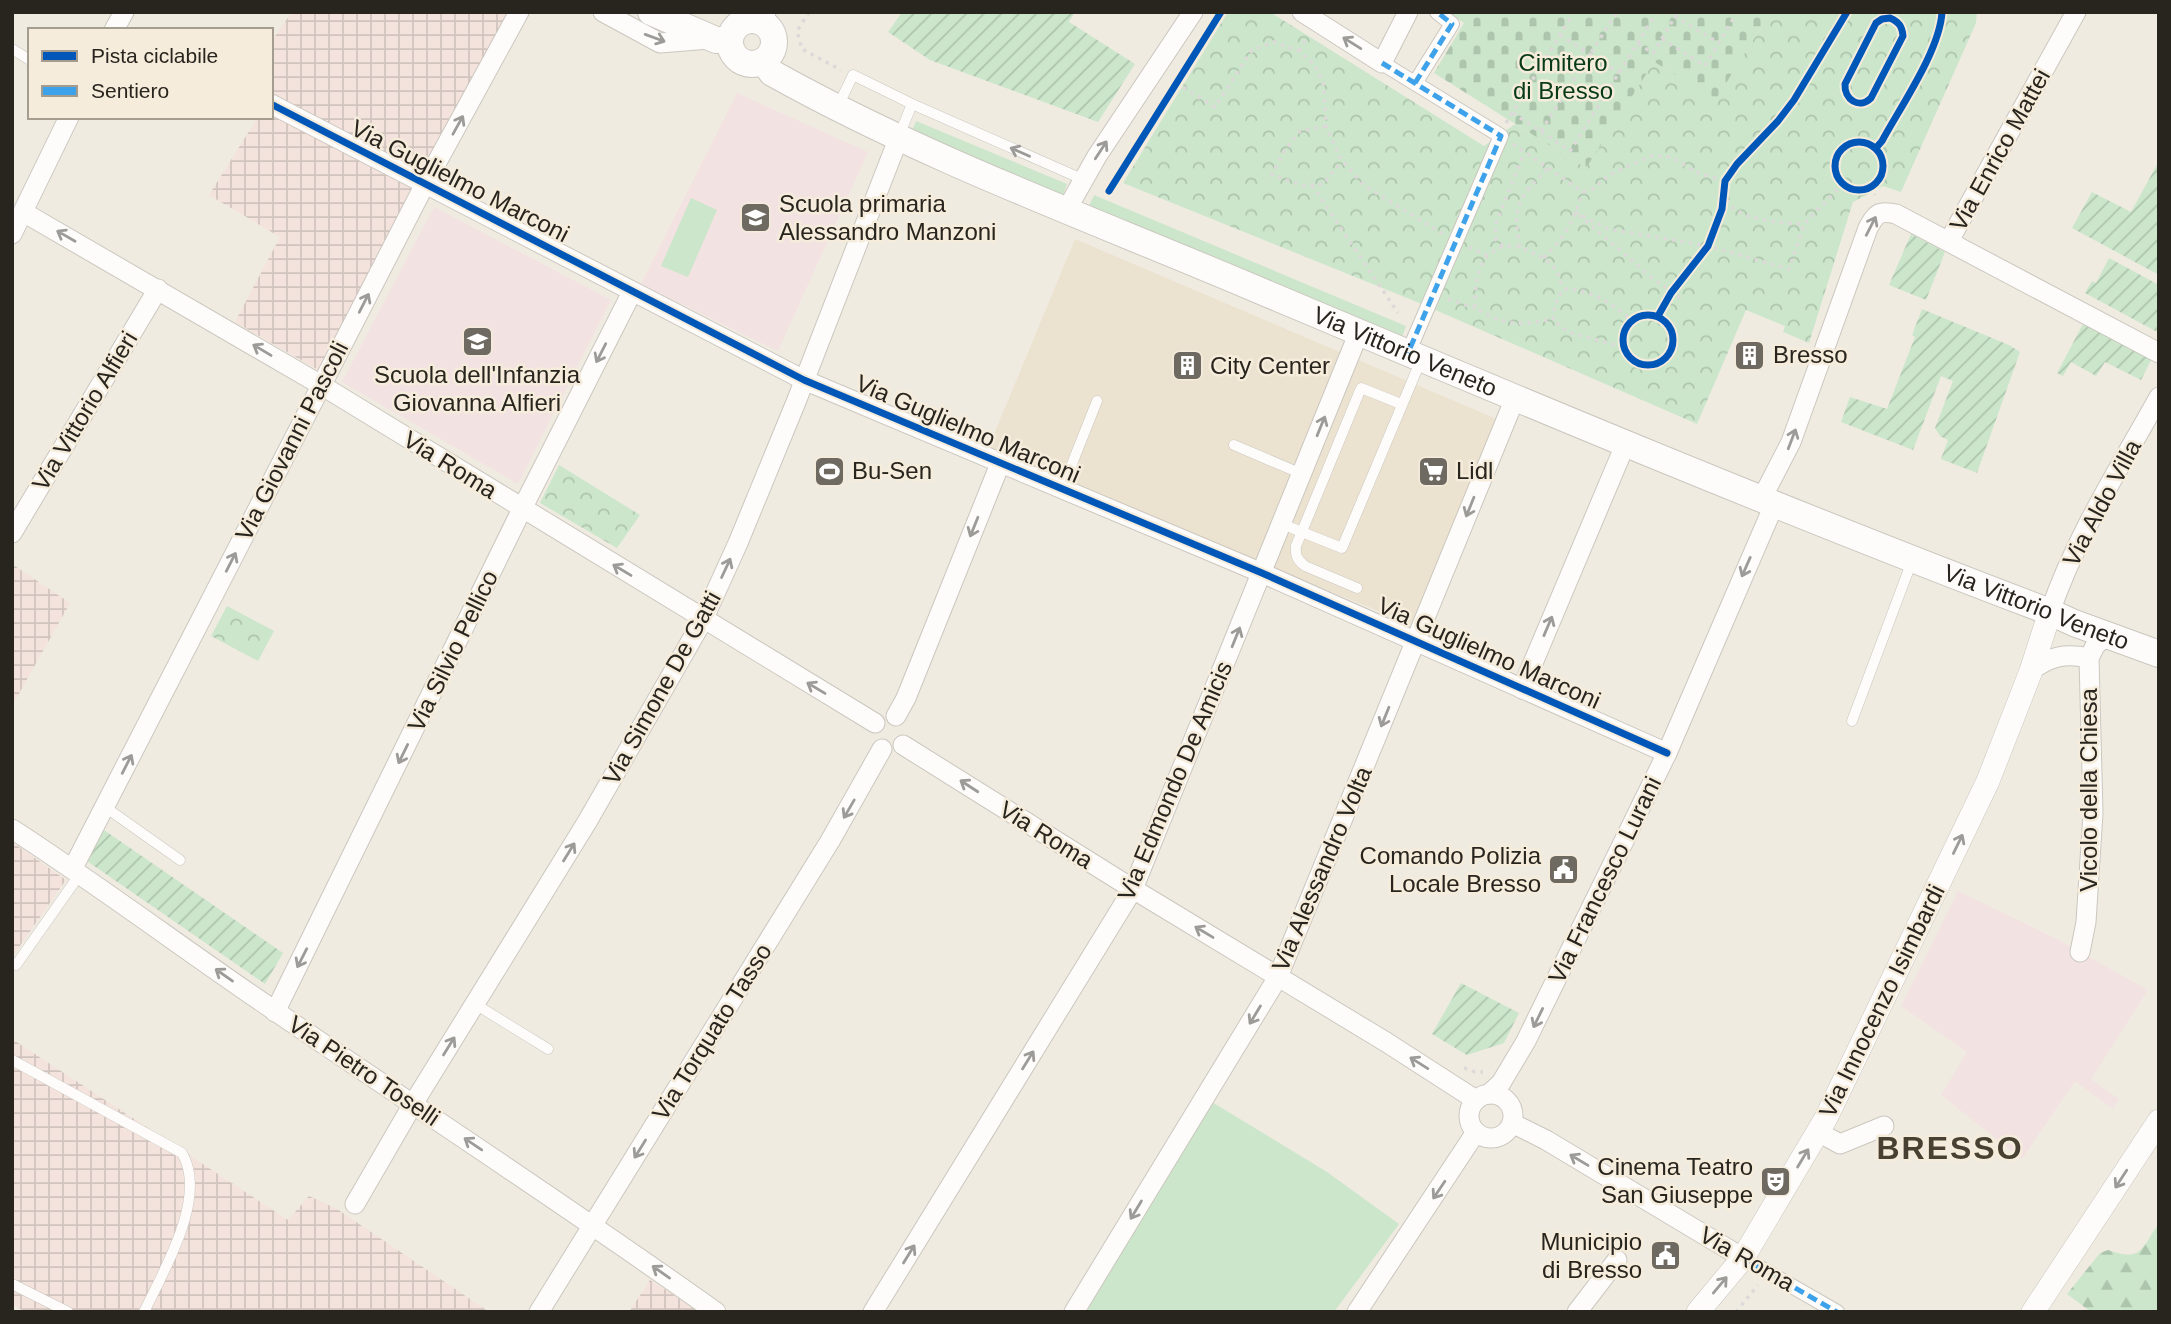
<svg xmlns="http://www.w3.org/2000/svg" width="2171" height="1324" font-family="Helvetica,sans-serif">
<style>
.built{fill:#ece2d0}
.industrial{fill:url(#industrial-grid)}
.education{fill:#f3e2e2}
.grass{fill:#cbe6ca}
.forest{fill:url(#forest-firs)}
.cemetery{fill:url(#cemetery-stones)}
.park{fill:url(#park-crowns)}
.garden{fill:url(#garden-furrows)}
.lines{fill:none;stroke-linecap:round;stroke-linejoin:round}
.service-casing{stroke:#cbc7bf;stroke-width:11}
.pedestrian-casing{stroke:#cbc7bf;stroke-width:16}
.minor-casing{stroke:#cbc7bf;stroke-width:21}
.tertiary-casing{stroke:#cbc7bf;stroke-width:24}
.secondary-casing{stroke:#cbc7bf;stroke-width:28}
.path{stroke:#dcdad8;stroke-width:3.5;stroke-dasharray:3.5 5;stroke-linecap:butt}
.service{stroke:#fdfcfa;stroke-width:10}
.pedestrian{stroke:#fdfcfa;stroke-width:14}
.minor{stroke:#fdfcfa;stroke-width:19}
.tertiary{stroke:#fdfcfa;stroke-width:23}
.secondary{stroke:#fdfcfa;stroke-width:26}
.quiet{stroke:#3ea2ea;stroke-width:5;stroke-dasharray:10 5;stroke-linecap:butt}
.cycleway-casing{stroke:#f6ecdb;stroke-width:11}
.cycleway{stroke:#0057b8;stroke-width:7}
.oneway{stroke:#9d9b97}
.labels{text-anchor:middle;stroke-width:5;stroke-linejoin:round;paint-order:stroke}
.park-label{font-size:24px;fill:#073a19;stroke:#f6ecdb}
.street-label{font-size:24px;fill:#28241e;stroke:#f6ecdb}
.poi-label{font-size:24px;fill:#28241e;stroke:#f6ecdb;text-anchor:start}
.district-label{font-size:32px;font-weight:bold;letter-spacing:2px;fill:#484032;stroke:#f6ecdb}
</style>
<defs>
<pattern id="industrial-grid" width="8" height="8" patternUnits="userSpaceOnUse" patternTransform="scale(1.75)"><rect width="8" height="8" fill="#f4e3dd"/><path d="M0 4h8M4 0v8" fill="none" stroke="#d1c3bd"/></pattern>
<pattern id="forest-firs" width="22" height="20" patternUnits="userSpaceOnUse" patternTransform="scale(1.75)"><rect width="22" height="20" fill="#cbe6ca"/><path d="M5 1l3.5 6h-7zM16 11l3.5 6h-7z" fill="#aec5ad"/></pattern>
<pattern id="cemetery-stones" width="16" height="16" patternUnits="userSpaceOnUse" patternTransform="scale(1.75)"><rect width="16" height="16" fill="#cbe6ca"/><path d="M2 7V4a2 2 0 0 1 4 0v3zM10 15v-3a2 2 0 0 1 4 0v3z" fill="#aec5ad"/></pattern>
<pattern id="park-crowns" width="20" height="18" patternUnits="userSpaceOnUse" patternTransform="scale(1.75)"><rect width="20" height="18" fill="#cbe6ca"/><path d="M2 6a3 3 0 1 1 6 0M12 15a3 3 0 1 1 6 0" fill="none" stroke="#aec5ad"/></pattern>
<pattern id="garden-furrows" width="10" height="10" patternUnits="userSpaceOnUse" patternTransform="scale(1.75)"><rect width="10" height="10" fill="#cbe6ca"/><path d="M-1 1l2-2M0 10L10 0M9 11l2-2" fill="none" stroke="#aec5ad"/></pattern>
</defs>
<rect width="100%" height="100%" fill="#f0ebe1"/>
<!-- built -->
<path class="built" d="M1075,239L1499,420L1415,626L987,451Z"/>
<!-- industrial -->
<g class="industrial">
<path d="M292,12H508L320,371L235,322L280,237L209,195L258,117H271V42Z"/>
<path d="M12,564L70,603L12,706Z"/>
<path d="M12,842L66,880L12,957Z"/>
<path d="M12,1039L288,1220L309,1196L337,1209L489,1312H25L12,1304Z"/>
<path d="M650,1280L700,1312H629Z"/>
</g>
<!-- education -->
<g class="education">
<path d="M737,93L868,152L778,351L641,284Z"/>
<path d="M434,207L611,300L518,484L342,382Z"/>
<path d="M1958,891L2057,939L2148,990L2091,1079L2119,1099L2113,1109L2075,1081L2022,1159L1941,1095L1967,1052L1901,1006Z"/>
</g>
<!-- grass -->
<g class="grass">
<path d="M916,121L1067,184L1063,195L912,131Z"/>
<path d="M1094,195L1406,326L1402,337L1089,206Z"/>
<path d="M691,198L717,210L688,277L661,266Z"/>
<path d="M1212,1102L1327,1172L1399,1224L1334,1312H1085Z"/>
</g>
<!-- forest -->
<path class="forest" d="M2157,1226L2159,1312H2091L2067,1294L2100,1253L2108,1250C2140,1261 2140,1252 2157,1226Z"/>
<!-- cemetery -->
<path class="cemetery" d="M1448,12H1771L1716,100L1654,62L1587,169L1434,73L1464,23Z"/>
<!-- park -->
<g class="park">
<path d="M1228,12H1270L1484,146L1515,124L1586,168L1654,62L1716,99L1771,12H1977L1976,23L1901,192L1883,186L1853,202L1809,343L1783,332L1785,326L1746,310L1697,424L1417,302L1123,183Z"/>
<path d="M559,465L640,515L617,548L540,503Z"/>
<path d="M227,606L274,631L258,661L211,636Z"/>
</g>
<!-- garden -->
<g class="garden">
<path d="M902,12H1075L1069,22L1135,64L1098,122L930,60L888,32Z"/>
<path d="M2159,161V275L2072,228L2092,192L2131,212Z"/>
<path d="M1911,234L1945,252L1926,300L1889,285Z"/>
<path d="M2109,258L2159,285V333L2085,293L2092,281L2096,283Z"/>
<path d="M1922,309L2009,345L2020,352L1977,473L1941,459L1948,440L1940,436L1935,428L1953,381L1941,376L1913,450L1841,422L1850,397L1887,409L1915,337L1912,335Z"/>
<path d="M2083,324L2151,360L2141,380L2105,362L2096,376L2071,362L2063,376L2057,373Z"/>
<path d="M101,828L283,953L265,984L84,859Z"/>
<path d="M1461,983L1519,1013L1504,1043L1467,1055L1432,1034Z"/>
</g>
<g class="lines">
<defs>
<g id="service">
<path d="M12,49L30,60"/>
<path d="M838,106L853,75L912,104L1082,179"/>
<path d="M899,136L912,104"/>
<path d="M1234,445L1302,474"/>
<path d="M1062,489L1097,401"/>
<path d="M1282,524L1342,548L1421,360"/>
<path d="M1357,588L1305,566C1297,560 1295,555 1296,546L1361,388L1401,404"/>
<path d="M1852,721L1912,561"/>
<path d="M105,807L180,860"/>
<path d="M16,965L80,874"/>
<path d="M475,1004L548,1049"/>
<path d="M12,1060L182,1153C208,1197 164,1270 144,1312"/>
<path d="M12,1284L68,1312"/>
</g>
<g id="pedestrian">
<path d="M1382,63L1501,136L1408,353"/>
<path d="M1415,83L1452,24L1437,12"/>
<path d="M1743,1258L1837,1312"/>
</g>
<g id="minor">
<path d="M603,12L660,43L709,39"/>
<path d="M1302,12L1382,63L1408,12"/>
<path d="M761,22L766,12"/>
<path d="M114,30L124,12"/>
<path d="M271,104L804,380L1262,573L1667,753"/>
<path d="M1067,209L1097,156L1193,12"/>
<path d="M23,212L321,385L875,723"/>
<path d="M12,234L69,117"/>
<path d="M1949,241L2076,12"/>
<path d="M1761,500L1791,442L1868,228C1876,214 1878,210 1896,214L2159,353"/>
<path d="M12,533L158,289"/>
<path d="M2050,612C2076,536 2120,467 2159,397"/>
<path d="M2031,671C2049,656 2066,653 2089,658"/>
<path d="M1522,689L1625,445"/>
<path d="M896,716L906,698L1000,464"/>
<path d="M903,745L1133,889L1386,1042L1476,1100"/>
<path d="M12,829C103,888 189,953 278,1013C424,1113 572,1209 716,1312"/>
<path d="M73,868L425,184L519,12"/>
<path d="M2080,952L2086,922L2093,813L2089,658L2095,646L2107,634"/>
<path d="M275,1012L522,509L632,292"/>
<path d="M1489,1094L1501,1083L1526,1041L1667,753L1774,505"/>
<circle cx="1491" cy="1116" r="22"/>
<path d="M1512,1123L1546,1140L1743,1258"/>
<path d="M1818,1132L1840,1144L1884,1126"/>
<path d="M355,1204L413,1104L587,822L703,620L738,543L796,402L899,137"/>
<path d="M539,1312L830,841L882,749"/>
<path d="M873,1312L1133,889L1359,332"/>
<path d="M1074,1312L1278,977L1515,398"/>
<path d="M1357,1312L1476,1132"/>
<path d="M1577,1312L1617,1260"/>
</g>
<g id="tertiary">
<path d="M1698,1312L1743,1258L1826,1118L1988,781L2031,671L2050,612"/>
<path d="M2033,1312L2159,1121"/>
</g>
<g id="secondary">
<path d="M651,12L716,40H730"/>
<circle cx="752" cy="42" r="22"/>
<path id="s1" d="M763,61L772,73C926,159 1094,220 1256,289C1519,400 1783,511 2050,612L2074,623L2159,654"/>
</g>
</defs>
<!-- service casing -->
<use href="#service" class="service-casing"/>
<!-- pedestrian casing -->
<use href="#pedestrian" class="pedestrian-casing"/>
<!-- minor casing -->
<use href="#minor" class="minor-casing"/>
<!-- tertiary casing -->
<use href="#tertiary" class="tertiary-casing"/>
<!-- secondary casing -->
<use href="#secondary" class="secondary-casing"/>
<!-- path -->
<g class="path">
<path d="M809,12L797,31L802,49L841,70"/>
<path d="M1667,12L1719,43"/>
<path d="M1560,35L1619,73"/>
<path d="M1662,39L1705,66L1737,12"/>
<path d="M1638,44L1653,53L1678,12"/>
<path d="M1299,51L1307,38"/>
<path d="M1176,83L1215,107L1252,50L1274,42L1299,51L1315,65L1324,86L1326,126L1342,161L1365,186L1443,234"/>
<path d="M1513,113L1570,151L1657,12"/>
<path d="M1506,123L1574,12"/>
<path d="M1326,126L1300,131L1283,153L1272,175L1304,186L1323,184L1342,161"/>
<path d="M1541,131L1617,12"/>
<path d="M1513,144L1583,192L1595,188L1609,175L1651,156L1671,157L1696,172L1725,181"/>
<path d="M1312,185L1398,313"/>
<path d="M1872,186L1875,195"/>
<path d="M1722,193C1725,198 1728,204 1732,207C1748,221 1784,223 1804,224"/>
<path d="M1575,212L1608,229L1708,246L1789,269L1804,224L1843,184"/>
<path d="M1579,215L1651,277L1683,300"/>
<path d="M1503,246L1496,240L1495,226L1524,153"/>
<path d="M1469,247L1487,255L1503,246L1520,247L1544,258L1557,270L1563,289"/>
<path d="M1520,247C1512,206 1518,198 1547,169"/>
<path d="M1487,255C1476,274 1475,286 1475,308C1491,317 1505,324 1524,323C1534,323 1542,320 1553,320"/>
<path d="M1544,258C1568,233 1571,224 1583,192"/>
<path d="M1448,299L1474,308"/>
<path d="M1623,347L1568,332L1553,320L1555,305L1563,289C1591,289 1610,302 1631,320"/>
<path d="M1464,1068L1475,1072H1483"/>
<path d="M1736,1312L1758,1285"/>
</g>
<!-- service -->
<use href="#service" class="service"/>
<!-- pedestrian -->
<use href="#pedestrian" class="pedestrian"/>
<!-- minor -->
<use href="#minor" class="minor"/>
<!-- tertiary -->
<use href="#tertiary" class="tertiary"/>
<!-- secondary -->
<use href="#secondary" class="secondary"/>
<!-- quiet -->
<g class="quiet">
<path d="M1382,63L1501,136L1408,353"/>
<path d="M1415,83L1452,24L1437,12"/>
<path d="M1743,1258L1837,1312"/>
</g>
<defs>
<g id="cycleway">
<path d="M1890,18C1899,22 1902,26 1903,36L1871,98C1859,110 1844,99 1845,84L1876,23L1882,19Z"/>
<path d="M271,104L804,380L1262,573L1667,753"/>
<circle cx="1859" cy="166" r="24"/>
<path d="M1876,148L1882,141C1901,106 1940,50 1942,12"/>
<path d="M1109,191L1221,12"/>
<circle cx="1648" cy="340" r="25"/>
<path d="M1658,316L1671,293L1708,246L1722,209L1725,181L1737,164L1778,121L1794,100L1847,12"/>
</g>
</defs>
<!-- cycleway casing -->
<use href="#cycleway" class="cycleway-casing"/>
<!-- cycleway -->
<use href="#cycleway" class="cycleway"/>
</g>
<!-- one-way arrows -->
<defs><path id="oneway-shaft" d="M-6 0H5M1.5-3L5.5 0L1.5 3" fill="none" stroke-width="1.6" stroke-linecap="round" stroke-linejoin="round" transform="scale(1.75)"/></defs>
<g class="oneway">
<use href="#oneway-shaft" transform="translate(655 38) rotate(20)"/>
<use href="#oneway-shaft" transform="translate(1352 43) rotate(-148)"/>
<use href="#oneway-shaft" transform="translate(458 125) rotate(-61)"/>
<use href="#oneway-shaft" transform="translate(1101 150) rotate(-57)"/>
<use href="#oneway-shaft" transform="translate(1020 152) rotate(-156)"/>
<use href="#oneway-shaft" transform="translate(1871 226) rotate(-63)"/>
<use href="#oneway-shaft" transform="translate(66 236) rotate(-150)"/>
<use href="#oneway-shaft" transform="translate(364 303) rotate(-63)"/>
<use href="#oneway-shaft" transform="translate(262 350) rotate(-149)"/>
<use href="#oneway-shaft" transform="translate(601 353) rotate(117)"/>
<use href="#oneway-shaft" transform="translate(1321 426) rotate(-68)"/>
<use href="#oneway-shaft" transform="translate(1792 439) rotate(-69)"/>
<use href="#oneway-shaft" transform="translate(1470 507) rotate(112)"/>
<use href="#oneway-shaft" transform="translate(974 527) rotate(112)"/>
<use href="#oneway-shaft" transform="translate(231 562) rotate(-63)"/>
<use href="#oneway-shaft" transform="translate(1746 567) rotate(114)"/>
<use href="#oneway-shaft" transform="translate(726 568) rotate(-65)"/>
<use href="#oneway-shaft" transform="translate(622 570) rotate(-149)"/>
<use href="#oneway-shaft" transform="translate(1548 626) rotate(-67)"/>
<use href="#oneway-shaft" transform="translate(1236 637) rotate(-68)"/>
<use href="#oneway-shaft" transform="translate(816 688) rotate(-149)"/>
<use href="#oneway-shaft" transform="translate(1385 717) rotate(112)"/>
<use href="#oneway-shaft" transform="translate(403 754) rotate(116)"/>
<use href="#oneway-shaft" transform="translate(127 764) rotate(-63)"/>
<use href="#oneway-shaft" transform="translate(969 786) rotate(-147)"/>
<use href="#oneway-shaft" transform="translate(849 809) rotate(120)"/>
<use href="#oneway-shaft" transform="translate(1958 844) rotate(-64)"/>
<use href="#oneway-shaft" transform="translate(569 852) rotate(-58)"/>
<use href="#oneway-shaft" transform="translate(1204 932) rotate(-149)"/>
<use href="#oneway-shaft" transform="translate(302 958) rotate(117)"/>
<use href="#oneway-shaft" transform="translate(224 975) rotate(-145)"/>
<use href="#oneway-shaft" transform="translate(1255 1015) rotate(121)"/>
<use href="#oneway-shaft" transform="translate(1538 1018) rotate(116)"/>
<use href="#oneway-shaft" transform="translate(449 1046) rotate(-58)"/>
<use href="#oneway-shaft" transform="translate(1028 1060) rotate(-58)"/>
<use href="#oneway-shaft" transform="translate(1419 1063) rotate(-148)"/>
<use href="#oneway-shaft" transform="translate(473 1144) rotate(-146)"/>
<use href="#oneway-shaft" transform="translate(640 1149) rotate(122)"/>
<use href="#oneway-shaft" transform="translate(1803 1158) rotate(-59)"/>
<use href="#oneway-shaft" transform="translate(1579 1160) rotate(-149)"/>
<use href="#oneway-shaft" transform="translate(2121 1179) rotate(123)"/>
<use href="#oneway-shaft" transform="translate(1439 1190) rotate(124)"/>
<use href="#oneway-shaft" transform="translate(1136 1210) rotate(121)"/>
<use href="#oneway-shaft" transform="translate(909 1254) rotate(-58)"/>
<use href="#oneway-shaft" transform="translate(661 1272) rotate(-145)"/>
<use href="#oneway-shaft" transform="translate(1720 1285) rotate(-50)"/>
</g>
<!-- icons -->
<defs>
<symbol id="school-square" viewBox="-11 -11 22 22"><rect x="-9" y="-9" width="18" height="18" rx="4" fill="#6e6a62" stroke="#f6ecdb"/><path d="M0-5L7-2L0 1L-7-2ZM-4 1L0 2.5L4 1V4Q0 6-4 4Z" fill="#fff"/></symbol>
<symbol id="building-square" viewBox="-11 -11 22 22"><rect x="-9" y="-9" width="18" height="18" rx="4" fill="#6e6a62" stroke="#f6ecdb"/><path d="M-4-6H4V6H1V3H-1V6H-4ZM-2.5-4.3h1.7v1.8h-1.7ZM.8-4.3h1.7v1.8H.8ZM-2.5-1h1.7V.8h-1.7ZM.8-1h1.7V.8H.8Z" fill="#fff"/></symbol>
<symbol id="stadium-square" viewBox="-11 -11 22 22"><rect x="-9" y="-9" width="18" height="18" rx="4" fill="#6e6a62" stroke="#f6ecdb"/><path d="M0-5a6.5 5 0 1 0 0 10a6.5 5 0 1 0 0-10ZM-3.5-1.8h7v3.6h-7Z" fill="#fff"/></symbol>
<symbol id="supermarket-square" viewBox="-11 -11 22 22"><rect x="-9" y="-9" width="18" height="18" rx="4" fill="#6e6a62" stroke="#f6ecdb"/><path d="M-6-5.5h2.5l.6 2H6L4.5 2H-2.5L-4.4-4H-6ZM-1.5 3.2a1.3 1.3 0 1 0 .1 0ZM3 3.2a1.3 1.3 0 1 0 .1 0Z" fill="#fff"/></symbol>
<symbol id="civic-square" viewBox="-11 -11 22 22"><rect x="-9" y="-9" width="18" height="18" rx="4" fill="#6e6a62" stroke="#f6ecdb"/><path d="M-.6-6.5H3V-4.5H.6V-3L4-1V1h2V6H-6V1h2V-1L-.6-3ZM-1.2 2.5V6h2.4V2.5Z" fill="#fff"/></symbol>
<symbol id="theatre-square" viewBox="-11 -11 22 22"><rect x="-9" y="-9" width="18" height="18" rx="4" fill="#6e6a62" stroke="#f6ecdb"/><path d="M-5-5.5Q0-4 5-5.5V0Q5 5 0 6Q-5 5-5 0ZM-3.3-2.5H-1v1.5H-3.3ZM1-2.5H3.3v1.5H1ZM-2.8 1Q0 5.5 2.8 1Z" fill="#fff"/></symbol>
</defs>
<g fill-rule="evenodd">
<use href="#school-square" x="738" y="200" width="35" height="35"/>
<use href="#school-square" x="460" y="324" width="35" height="35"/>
<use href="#building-square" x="1732" y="338" width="35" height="35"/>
<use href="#building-square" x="1170" y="348" width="35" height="35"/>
<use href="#stadium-square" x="812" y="454" width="35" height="35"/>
<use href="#supermarket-square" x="1416" y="454" width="35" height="35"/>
<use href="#civic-square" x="1546" y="852" width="35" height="35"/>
<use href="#theatre-square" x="1758" y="1164" width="35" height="35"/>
<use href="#civic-square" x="1648" y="1238" width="35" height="35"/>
</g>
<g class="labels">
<!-- park labels -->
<g class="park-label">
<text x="1563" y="71">Cimitero<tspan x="1563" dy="28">di Bresso</tspan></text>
</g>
<!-- street labels -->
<g class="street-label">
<text transform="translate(2000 150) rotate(-61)" y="8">Via Enrico Mattei</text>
<text transform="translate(460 181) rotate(27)" y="8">Via Guglielmo Marconi</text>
<text dy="8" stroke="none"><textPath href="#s1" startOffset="707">Via Vittorio Veneto</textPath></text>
<text transform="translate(85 411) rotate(-59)" y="8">Via Vittorio Alfieri</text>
<text transform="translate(968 429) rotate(23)" y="8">Via Guglielmo Marconi</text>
<text transform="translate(292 441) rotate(-63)" y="8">Via Giovanni Pascoli</text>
<text transform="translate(450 465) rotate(32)" y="8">Via Roma</text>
<text transform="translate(2102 503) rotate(-62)" y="8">Via Aldo Villa</text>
<text dy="8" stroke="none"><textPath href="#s1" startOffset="1388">Via Vittorio Veneto</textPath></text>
<text transform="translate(453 651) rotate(-64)" y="8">Via Silvio Pellico</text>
<text transform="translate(1489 653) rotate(24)" y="8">Via Guglielmo Marconi</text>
<text transform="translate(662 688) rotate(-61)" y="8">Via Simone De Gatti</text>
<text transform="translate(1175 781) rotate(-67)" y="8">Via Edmondo De Amicis</text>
<text transform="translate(2089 790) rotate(-90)" y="8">Vicolo della Chiesa</text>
<text transform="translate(1046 835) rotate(32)" y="8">Via Roma</text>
<text transform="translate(1322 869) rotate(-67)" y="8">Via Alessandro Volta</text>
<text transform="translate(1605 880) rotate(-64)" y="8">Via Francesco Lurani</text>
<text transform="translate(1882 1001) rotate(-64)" y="8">Via Innocenzo Isimbardi</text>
<text transform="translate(712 1032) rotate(-58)" y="8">Via Torquato Tasso</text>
<text transform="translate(364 1071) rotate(34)" y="8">Via Pietro Toselli</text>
<text transform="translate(1747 1259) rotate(30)" y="8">Via Roma</text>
</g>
<!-- poi labels -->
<g class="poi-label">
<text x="779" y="212">Scuola primaria<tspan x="779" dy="28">Alessandro Manzoni</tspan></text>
<text x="1773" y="363">Bresso</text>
<text x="1210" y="374">City Center</text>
<text x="477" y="383" text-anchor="middle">Scuola dell'Infanzia<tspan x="477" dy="28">Giovanna Alfieri</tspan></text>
<text x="852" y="479">Bu-Sen</text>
<text x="1456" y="479">Lidl</text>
<text x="1541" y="864" text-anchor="end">Comando Polizia<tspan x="1541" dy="28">Locale Bresso</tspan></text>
<text x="1753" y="1175" text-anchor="end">Cinema Teatro<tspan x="1753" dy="28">San Giuseppe</tspan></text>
<text x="1642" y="1250" text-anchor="end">Municipio<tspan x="1642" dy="28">di Bresso</tspan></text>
</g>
<!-- district labels -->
<g class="district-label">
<text x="1950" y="1159">BRESSO</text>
</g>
</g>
<!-- border -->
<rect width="2171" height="1324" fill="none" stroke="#28241e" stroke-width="28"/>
<!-- legend -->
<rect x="28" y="28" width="245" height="91" fill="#f6ecdb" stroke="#a49c8f" stroke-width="2"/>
<rect x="42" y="51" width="35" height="10" fill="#0057b8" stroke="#a49c8f" stroke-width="2"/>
<text x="91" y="63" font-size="21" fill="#28241e">Pista ciclabile</text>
<rect x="42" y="86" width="35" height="10" fill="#3ea2ea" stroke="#a49c8f" stroke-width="2"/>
<text x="91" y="98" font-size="21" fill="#28241e">Sentiero</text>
</svg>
